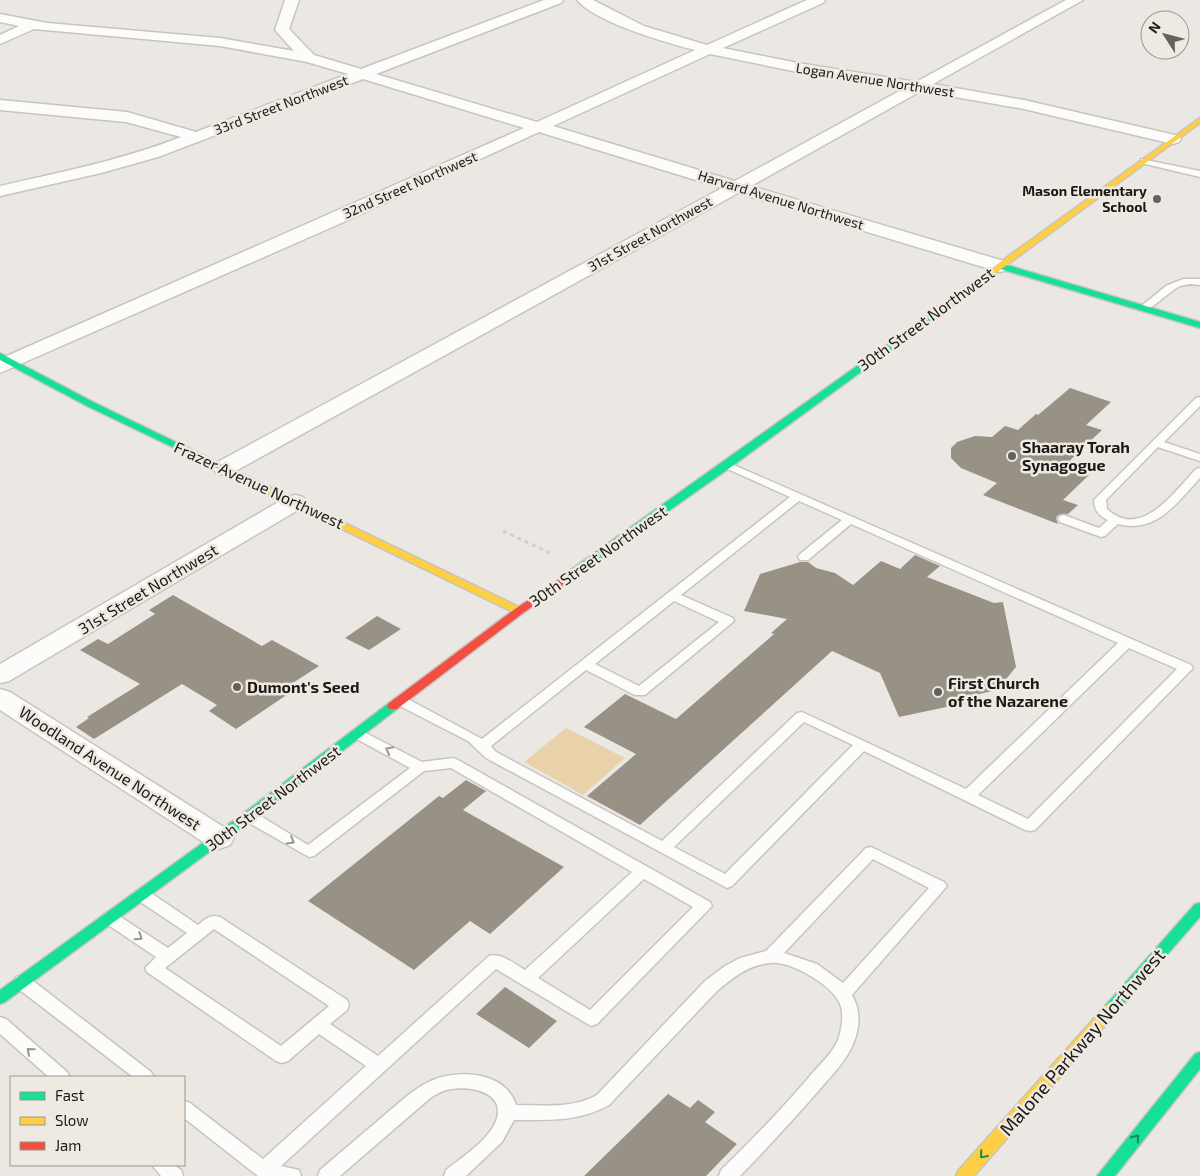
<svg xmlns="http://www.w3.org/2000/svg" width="1200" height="1176" font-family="'Exo 2',sans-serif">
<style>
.green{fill:#e9d1a9}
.building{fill:#989286}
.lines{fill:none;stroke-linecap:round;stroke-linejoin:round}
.lane-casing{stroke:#c7c4c1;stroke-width:3}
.street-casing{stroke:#c7c4c1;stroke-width:3}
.fast-casing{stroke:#c7c4c1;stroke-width:3}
.slow-casing{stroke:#c7c4c1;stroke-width:3}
.jam-casing{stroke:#c7c4c1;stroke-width:3}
.path{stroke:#d1cfce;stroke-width:3;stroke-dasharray:4 4;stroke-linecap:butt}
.lane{fill:#fcfcfb;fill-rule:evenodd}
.street{fill:#fcfcfb;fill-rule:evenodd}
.fast{fill:#16e098;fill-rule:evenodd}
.slow{fill:#ffcf43;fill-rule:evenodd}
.jam{fill:#f24e42;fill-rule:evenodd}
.oneway{stroke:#979694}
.oneway2{stroke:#19875e}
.poi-dot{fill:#64625f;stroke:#eee9e1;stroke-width:2}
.labels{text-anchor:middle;stroke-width:5;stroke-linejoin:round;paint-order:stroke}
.far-street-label{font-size:14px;fill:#1c1a17;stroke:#eee9e1}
.far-poi-label{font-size:14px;font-weight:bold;fill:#1c1a17;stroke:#eee9e1;text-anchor:end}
.street-label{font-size:16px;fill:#1c1a17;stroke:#eee9e1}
.poi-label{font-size:16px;font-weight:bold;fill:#1c1a17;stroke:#eee9e1;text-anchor:start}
.near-street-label{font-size:19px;fill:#1c1a17;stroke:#eee9e1}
</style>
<rect width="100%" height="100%" fill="#ebe8e4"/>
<!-- green -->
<path class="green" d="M566,728L625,758L583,795L524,762Z"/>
<!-- building -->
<g class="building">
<path d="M1070,388L1111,402L1086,425L1102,430L1064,466L1089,475L1063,500L1078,505L1068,514L1058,515L1056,518L1058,524L983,495L997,483L961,468L951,458V448L957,442L975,436L992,437L1005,426L1018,430L1036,414L1038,415Z"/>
<path d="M915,555L940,566L927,577L994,603L1003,602L1016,667L997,690L966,697L970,702L899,717L880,673L832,651L640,825L587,796L636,754L584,727L625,694L676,719L774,634L771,633L787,619L744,611L760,574L800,562H808L816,568L835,573L853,585L881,561L900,569Z"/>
<path d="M173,595L262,646L272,640L319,666L282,690L288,694L236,729L209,711L217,705L182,684L94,739L76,727L89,718L87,717L140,684L80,650L98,639L108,644L155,614L149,610Z"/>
<path d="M377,616L401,629L369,650L345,638Z"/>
<path d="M466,780L486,791L463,810L564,867L490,934L470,921L414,970L308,901L439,796L443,798Z"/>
<path d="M505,987L557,1021L529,1048L476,1014Z"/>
<path d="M668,1094L690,1108L698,1100L715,1112L705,1122L737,1144L706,1176H584Z"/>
</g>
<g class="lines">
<defs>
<g id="lane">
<path d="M1141,159L1200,171V177L1141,163Z"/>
<path d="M1183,279H1200V285C1193,284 1187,284 1180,286C1169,291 1151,312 1141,310L1139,308L1166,286Z"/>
<path d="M1200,397V406L1164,442L1200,454V461L1158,447L1106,500L1107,509C1141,541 1175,491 1196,469L1200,468V478C1177,503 1156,534 1118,524L1105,536L1101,537L1060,522L1058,519L1060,516L1064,515L1099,528L1108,520C1099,516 1094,510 1094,500L1196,398Z"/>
<path d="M727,462L1191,665L1193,668L1035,830L1030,831L1025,830L864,751L732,886L727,888L486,758L468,741L396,704L394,701L396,698H406L482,739L790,497L723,467L721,465ZM799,501L842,520L800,554L798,557L800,560H808L851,524L1118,643L966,789L802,712L797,713L662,841L496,752L491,746L586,670L635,695H645L734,621L733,618L681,595ZM674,601L719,622L639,686L595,664ZM1129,648L1177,669L1028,819L978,795ZM804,722L853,745L725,874L674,847Z"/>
<path d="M358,729L422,762L453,758L458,760L710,902L712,906L597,1024L591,1026L496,969L281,1166L299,1170L301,1176H258L184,1118V1101L190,1103L263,1159L366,1066L319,1034L288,1061L282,1063L276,1061L147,972L145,968L156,957L104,922L102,918L104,914L110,912L116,914L168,948L187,933L136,899L134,895L136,891L142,889L148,891L198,925C206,919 210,914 220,917L347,1000L349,1005L347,1010L330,1024L378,1056L489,956C501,952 514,964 525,970L632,872L451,768L424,771L314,856L309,857L244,820L242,816L244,812L249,811L254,812L308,845L410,768L353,737L351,734L353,731ZM644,879L693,907L590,1010L538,978ZM214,929L329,1006L281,1046L165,968Z"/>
<path d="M871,847L944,882L947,886L852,995C860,1009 860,1024 855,1039C848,1059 833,1074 820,1089C794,1119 767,1148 740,1176H719L721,1170C752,1140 782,1109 810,1076C819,1065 832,1054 838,1040C842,1028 845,1011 838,1000C828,983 789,960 770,963C748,965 733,978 717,991L609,1105C579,1122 548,1120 514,1120L502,1142L466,1176H444L446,1170C462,1157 488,1141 496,1121C508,1090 464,1084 443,1091C438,1093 433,1096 429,1099L340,1176H318L320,1170L407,1096C415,1090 423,1084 433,1080C460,1069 506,1072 516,1105C543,1105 572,1109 597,1095L705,981L725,966L740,958L766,951L866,848ZM873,859L929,888L843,983L817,964L784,953Z"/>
<path d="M22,976L28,977L151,1072L154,1077H133L16,987L14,982L16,977Z"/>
<path d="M0,1017L6,1019L67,1072L70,1077H49L0,1034Z"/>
<path d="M152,1165H174L181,1170L183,1176H161Z"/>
</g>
<g id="street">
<path d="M285,0H299L289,29L314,55L361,69L544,0H563L561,3L376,74L537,122L695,50C667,43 595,22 577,0H593L644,26L707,45L807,0H825L823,3L723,48L798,63L916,82L1066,0H1083L933,84L1024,100L1179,136L1181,139L1179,142L1173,144L1024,109L921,91L751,186L1007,262L1009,266L1007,270L1000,272L993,270L738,193L232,473L224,475L216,473L213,468L216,463L722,188L539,132L346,221L0,373V359L524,128L363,79L158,157L101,173L0,196V186C61,172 122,160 181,137L126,122L0,110V100L127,112L196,132L348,74L307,62L220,46L34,29L0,44V35L19,26L0,22V14L47,23L220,38L294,51L275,30ZM710,54L798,72L903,89L735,181L553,126Z"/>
<path d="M295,495L303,497L307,502L303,507L9,681L0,683V664L287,497Z"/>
<path d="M0,689L10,692L230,831L234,838L230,845L219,849L208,845L0,710Z"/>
</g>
<g id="fast">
<path d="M1000,263L1200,322V328L997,268L996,266Z"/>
<path d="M937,309L941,312L940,314L731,467L576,576H568L566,574L568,572Z"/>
<path d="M0,353L93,402L248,477L247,479H239L87,406L0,360Z"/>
<path d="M393,702L397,703L399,706L397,709L254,819L5,1002L0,1004V990L244,813L389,703Z"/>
<path d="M1200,903V917L1116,1013L1111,1015L1106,1013L1103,1009L1106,1005L1195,904Z"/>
<path d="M1200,1052V1069L1115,1176H1097L1195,1054Z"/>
</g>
<g id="slow">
<path d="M1200,118V123L940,314H934V310Z"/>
<path d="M243,474L523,609L525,611L523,613H515L239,479L238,477L239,475Z"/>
<path d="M1111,1003L1116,1005L1119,1009L1116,1013L974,1176H956L958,1171L1106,1005Z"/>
</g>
<path id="jam" d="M572,571L578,574L576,576L523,613L397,709H389L387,706L389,703L515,609Z"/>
</defs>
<!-- lane casing -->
<use href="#lane" class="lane-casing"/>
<!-- street casing -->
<use href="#street" class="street-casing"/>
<!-- fast casing -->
<use href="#fast" class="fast-casing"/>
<!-- slow casing -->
<use href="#slow" class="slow-casing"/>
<!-- jam casing -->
<use href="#jam" class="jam-casing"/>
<!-- path -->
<path class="path" d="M503,531L552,554"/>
<!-- lane -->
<use href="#lane" class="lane"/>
<!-- street -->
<use href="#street" class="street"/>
<!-- fast -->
<use href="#fast" class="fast"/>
<!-- slow -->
<use href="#slow" class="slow"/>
<!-- jam -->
<use href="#jam" class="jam"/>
</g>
<!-- one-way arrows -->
<defs><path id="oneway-chevron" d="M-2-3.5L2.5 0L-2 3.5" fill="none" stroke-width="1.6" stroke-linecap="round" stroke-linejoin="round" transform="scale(1.25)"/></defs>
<g class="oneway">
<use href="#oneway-chevron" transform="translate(389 750) rotate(-152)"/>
<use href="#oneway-chevron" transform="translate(291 841) rotate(31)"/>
<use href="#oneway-chevron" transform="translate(139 937) rotate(34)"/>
<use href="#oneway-chevron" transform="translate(30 1051) rotate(-139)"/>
</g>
<g class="oneway2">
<use href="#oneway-chevron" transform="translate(1136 1138) rotate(-51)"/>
<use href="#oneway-chevron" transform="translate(983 1155) rotate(131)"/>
</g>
<!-- markers -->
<g class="poi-dot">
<circle cx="1157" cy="199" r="5"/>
<circle cx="1012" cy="456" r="5"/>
<circle cx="237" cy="687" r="5"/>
<circle cx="938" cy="692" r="5"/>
</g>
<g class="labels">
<!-- far-street labels -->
<g class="far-street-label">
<text transform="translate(875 80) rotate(9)" y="5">Logan Avenue Northwest</text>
<text transform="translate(281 105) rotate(-21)" y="5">33rd Street Northwest</text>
<text transform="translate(410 185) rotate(-24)" y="5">32nd Street Northwest</text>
<text transform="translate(781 200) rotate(17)" y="5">Harvard Avenue Northwest</text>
<text transform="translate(650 234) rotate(-29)" y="5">31st Street Northwest</text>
</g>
<!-- far-poi labels -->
<g class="far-poi-label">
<text x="1147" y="196">Mason Elementary<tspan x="1147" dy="16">School</tspan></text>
</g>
<!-- street labels -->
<g class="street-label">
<text transform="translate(926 319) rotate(-36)" y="6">30th Street Northwest</text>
<text transform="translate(259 485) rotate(25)" y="6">Frazer Avenue Northwest</text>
<text transform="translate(598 556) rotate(-35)" y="6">30th Street Northwest</text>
<text transform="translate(148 589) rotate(-31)" y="6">31st Street Northwest</text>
<text transform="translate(110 768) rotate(33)" y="6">Woodland Avenue Northwest</text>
<text transform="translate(273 798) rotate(-37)" y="6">30th Street Northwest</text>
</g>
<!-- poi labels -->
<g class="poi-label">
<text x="1022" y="453">Shaaray Torah<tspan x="1022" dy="18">Synagogue</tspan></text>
<text x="948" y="689">First Church<tspan x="948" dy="18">of the Nazarene</tspan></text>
<text x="247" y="693">Dumont's Seed</text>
</g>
<!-- near-street labels -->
<g class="near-street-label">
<text transform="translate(1082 1042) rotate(-49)" y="7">Malone Parkway Northwest</text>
</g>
</g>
<!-- legend -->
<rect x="10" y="1076" width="175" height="90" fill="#eee9e1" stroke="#9a9690"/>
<rect x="20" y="1092" width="25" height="8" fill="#16e098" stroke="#9a9690"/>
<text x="55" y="1101" font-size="15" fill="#1c1a17">Fast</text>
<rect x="20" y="1117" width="25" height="8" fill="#ffcf43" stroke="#9a9690"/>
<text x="55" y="1126" font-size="15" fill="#1c1a17">Slow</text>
<rect x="20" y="1142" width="25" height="8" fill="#f24e42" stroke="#9a9690"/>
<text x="55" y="1151" font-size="15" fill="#1c1a17">Jam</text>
<!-- north arrow -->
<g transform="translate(1165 35) rotate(306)"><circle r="24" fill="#eee9e1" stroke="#9a9690"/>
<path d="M0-4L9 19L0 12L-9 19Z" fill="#64625f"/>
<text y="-8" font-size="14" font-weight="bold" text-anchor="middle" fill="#1c1a17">N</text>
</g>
</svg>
